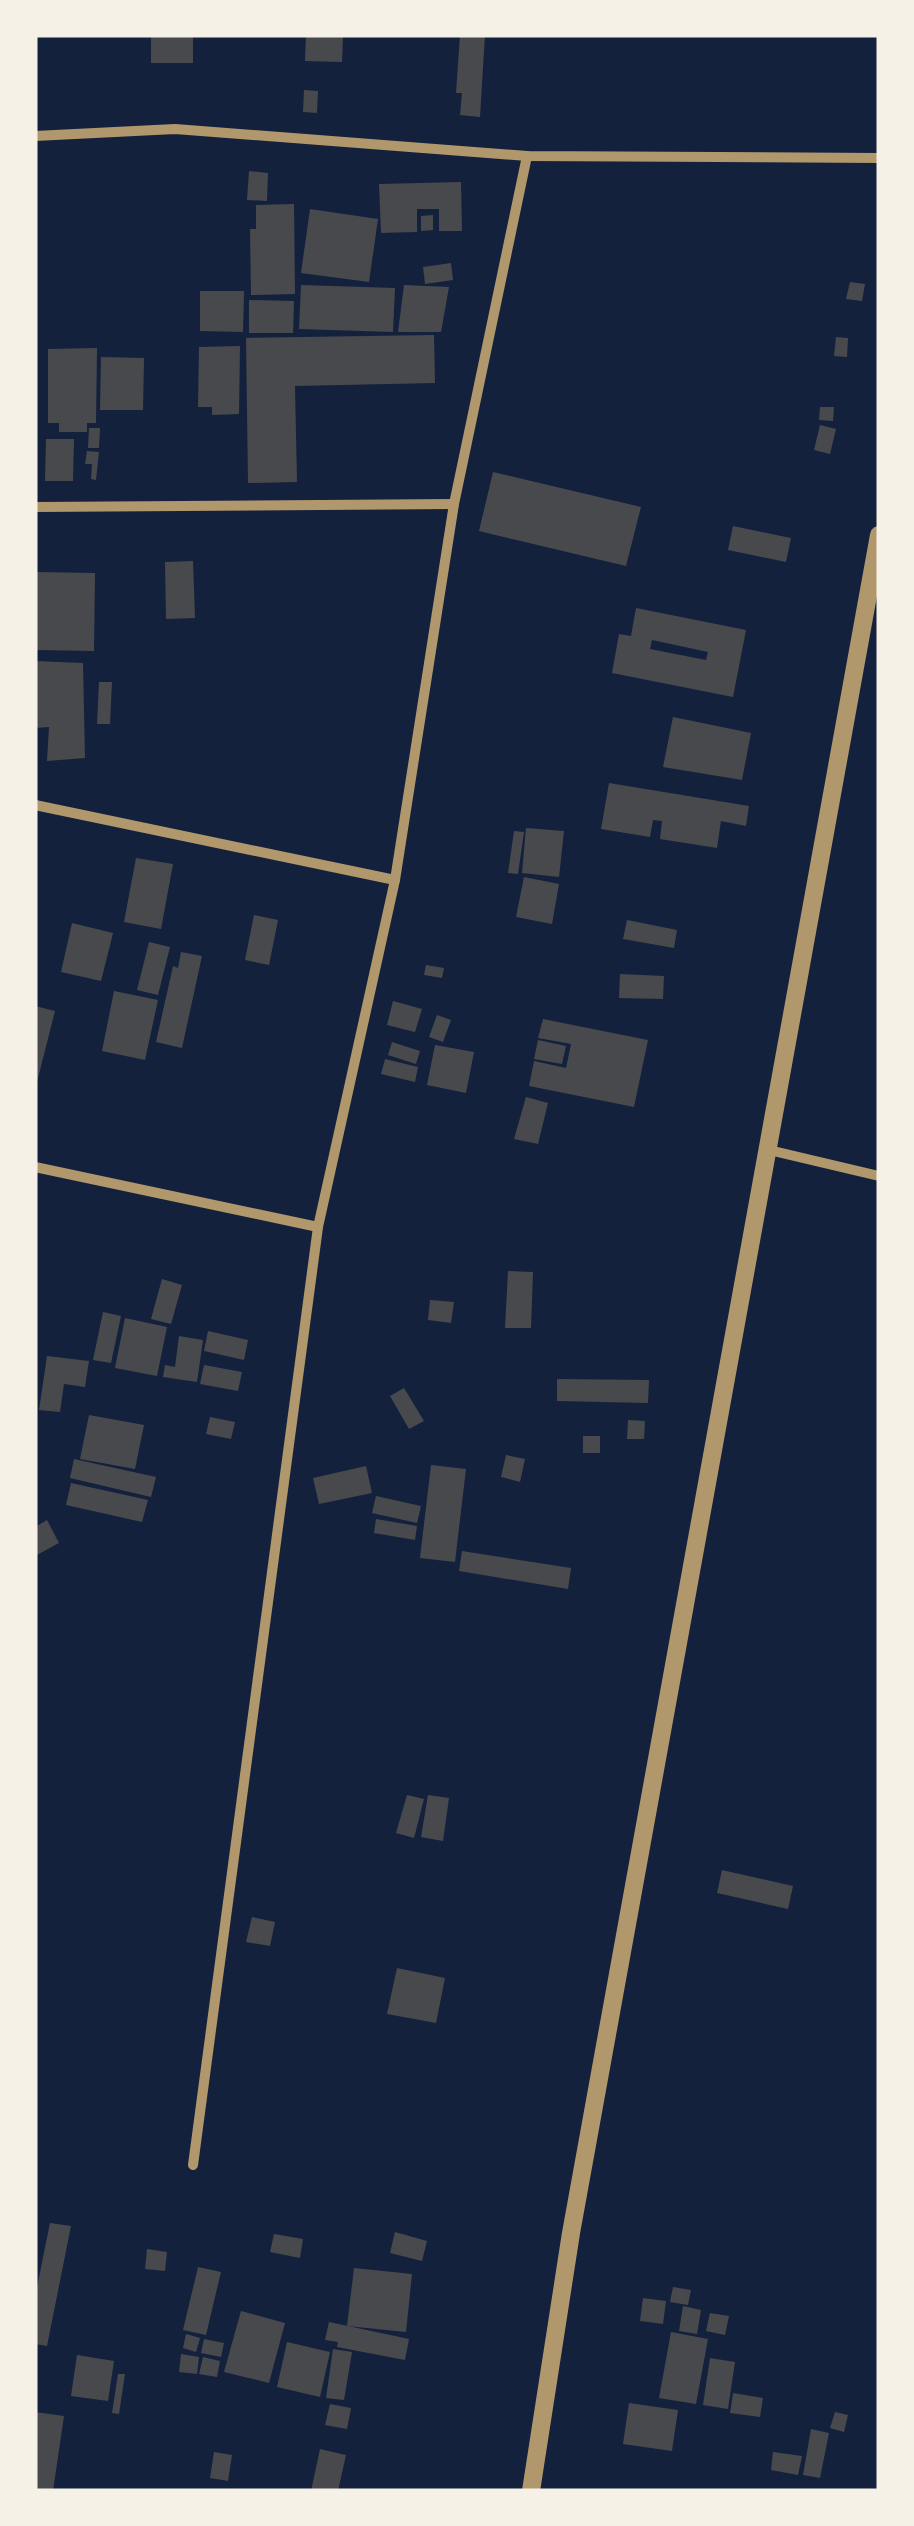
<svg xmlns="http://www.w3.org/2000/svg" width="914" height="2526" font-family="Signika,sans-serif">
<style>
.building{fill:#48494c;fill-rule:evenodd}
.lines{fill:none;stroke-linecap:round;stroke-linejoin:round}
.minor{stroke:#b1986c;stroke-width:10}
.tertiary{stroke:#b1986c;stroke-width:18}
</style>
<rect width="100%" height="100%" fill="#14213d"/>
<!-- building -->
<g class="building">
<rect x="151" y="35" width="42" height="28"/>
<path d="M306,35L343,36L342,62L305,61Z"/>
<path d="M460,35H485L480,117L460,115L462,93H456Z"/>
<path d="M304,90L318,91L317,113L303,112Z"/>
<path d="M249,171L268,173L267,201L247,200Z"/>
<path d="M461,182L462,231H439V209H417V232L381,233L379,184Z"/>
<path d="M294,204L295,294L251,295L250,229H256V205Z"/>
<path d="M310,209L378,219L369,282L301,273Z"/>
<path d="M433,215V230L421,231V216Z"/>
<path d="M451,263L453,280L425,284L423,267Z"/>
<path d="M850,282L865,284L862,301L846,299Z"/>
<path d="M301,285L395,288L393,332L299,329Z"/>
<path d="M404,285L449,287L441,332H398Z"/>
<path d="M200,291H244L243,332L200,331Z"/>
<path d="M249,300L294,301L293,333H249Z"/>
<path d="M434,335L435,383L295,386L297,482L248,483L246,338Z"/>
<path d="M836,337L848,338L847,357L834,356Z"/>
<path d="M240,346L239,414L212,415V407H198L199,347Z"/>
<path d="M97,348L96,423H87V432H59V423H48V349Z"/>
<path d="M101,357L144,358L143,410H100Z"/>
<path d="M820,407H834L833,421L819,420Z"/>
<path d="M820,425L836,429L830,454L814,450Z"/>
<path d="M89,428H100L99,448H88Z"/>
<path d="M46,439H74L73,481H45Z"/>
<path d="M87,451L99,452L96,480L91,479L92,464H85Z"/>
<path d="M493,472L641,507L626,566L479,531Z"/>
<path d="M733,526L791,538L786,562L728,550Z"/>
<path d="M193,561L195,618L166,619L165,562Z"/>
<path d="M35,572L95,573L94,651L35,650Z"/>
<path d="M636,608L746,630L733,697L612,673L619,634L631,636ZM652,640L708,652L706,660L650,649Z"/>
<path d="M35,661L83,663L85,758L47,761L49,727L35,728Z"/>
<path d="M99,682H112L110,724H97Z"/>
<path d="M673,717L751,733L742,780L663,767Z"/>
<path d="M609,783L749,806L746,826L721,821L717,848L660,839L662,821L653,820L650,837L601,829Z"/>
<path d="M526,828L564,831L559,877L522,873Z"/>
<path d="M514,831L524,832L518,874L508,873Z"/>
<path d="M136,858L173,864L161,929L124,922Z"/>
<path d="M524,877L559,884L552,924L516,917Z"/>
<path d="M254,915L278,920L269,965L245,960Z"/>
<path d="M627,920L677,930L674,948L623,939Z"/>
<path d="M72,923L113,933L101,981L61,972Z"/>
<path d="M149,942L170,947L158,995L137,990Z"/>
<path d="M181,952L202,956L182,1048L156,1042L173,966L178,968Z"/>
<path d="M426,965L444,968L442,978L424,975Z"/>
<path d="M620,974L664,976L663,999L619,998Z"/>
<path d="M114,991L158,1000L145,1060L102,1051Z"/>
<path d="M393,1001L422,1009L415,1032L387,1025Z"/>
<path d="M35,1006L55,1011L36,1086H35Z"/>
<path d="M437,1015L451,1020L443,1042L429,1037Z"/>
<path d="M543,1019L648,1040L634,1107L529,1086L534,1061L566,1068L571,1044L538,1038Z"/>
<path d="M538,1040L566,1046L562,1064L534,1059Z"/>
<path d="M392,1042L420,1051L416,1064L388,1055Z"/>
<path d="M435,1045L474,1052L466,1093L427,1085Z"/>
<path d="M385,1059L418,1067L415,1082L381,1074Z"/>
<path d="M526,1097L548,1103L538,1144L514,1139Z"/>
<path d="M508,1271L533,1272L531,1328H505Z"/>
<path d="M162,1279L182,1285L171,1324L151,1319Z"/>
<path d="M430,1300L454,1302L451,1323L428,1320Z"/>
<path d="M103,1312L121,1316L111,1363L93,1360Z"/>
<path d="M125,1318L167,1327L157,1376L115,1368Z"/>
<path d="M208,1331L248,1340L244,1360L204,1351Z"/>
<path d="M179,1336L203,1340L197,1382L163,1377L165,1365L175,1367Z"/>
<path d="M47,1356L89,1361L85,1387L64,1384L60,1412L39,1410Z"/>
<path d="M204,1365L242,1372L238,1391L200,1384Z"/>
<path d="M557,1379L649,1380L648,1403L557,1401Z"/>
<path d="M404,1388L424,1421L409,1429L390,1396Z"/>
<path d="M89,1415L144,1425L135,1469L80,1459Z"/>
<path d="M210,1417L235,1422L231,1439L206,1434Z"/>
<path d="M628,1420L645,1421L644,1439H627Z"/>
<rect x="583" y="1436" width="17" height="17"/>
<path d="M506,1455L525,1459L520,1482L501,1477Z"/>
<path d="M74,1459L156,1477L151,1497L70,1478Z"/>
<path d="M431,1465L466,1469L455,1562L420,1558Z"/>
<path d="M366,1466L372,1493L319,1504L313,1478Z"/>
<path d="M71,1483L148,1500L142,1522L66,1505Z"/>
<path d="M376,1496L421,1506L417,1523L372,1513Z"/>
<path d="M376,1519L417,1526L415,1540L374,1533Z"/>
<path d="M47,1520L59,1543L35,1556V1527Z"/>
<path d="M462,1551L571,1568L568,1589L459,1571Z"/>
<path d="M407,1795L424,1799L414,1838L396,1833Z"/>
<path d="M428,1795L449,1798L443,1841L421,1837Z"/>
<path d="M722,1870L793,1886L788,1909L717,1893Z"/>
<path d="M252,1917L275,1922L270,1946L246,1942Z"/>
<path d="M397,1968L445,1978L436,2023L387,2014Z"/>
<path d="M50,2223L71,2226L47,2346L35,2344V2297Z"/>
<path d="M395,2232L427,2241L422,2261L390,2253Z"/>
<path d="M274,2234L303,2239L300,2258L270,2252Z"/>
<path d="M147,2249L167,2252L165,2271L145,2269Z"/>
<path d="M198,2267L221,2272L206,2335L183,2330Z"/>
<path d="M354,2268L412,2274L406,2332L347,2326Z"/>
<path d="M673,2287L691,2290L688,2305L670,2302Z"/>
<path d="M643,2298L666,2301L663,2324L640,2321Z"/>
<path d="M683,2306L701,2310L697,2334L679,2331Z"/>
<path d="M241,2311L285,2323L269,2383L224,2372Z"/>
<path d="M710,2313L729,2316L725,2335L706,2331Z"/>
<path d="M329,2322L409,2339L405,2360L337,2347L338,2342L325,2340Z"/>
<path d="M671,2332L708,2339L696,2404L659,2398Z"/>
<path d="M186,2334L200,2338L196,2352L183,2348Z"/>
<path d="M204,2339L224,2343L221,2357L201,2353Z"/>
<path d="M287,2342L330,2352L320,2397L277,2387Z"/>
<path d="M333,2349L352,2352L344,2400L326,2398Z"/>
<path d="M181,2354L199,2357L197,2374L179,2372Z"/>
<path d="M77,2355L114,2361L108,2401L71,2396Z"/>
<path d="M203,2357L220,2361L217,2377L199,2374Z"/>
<path d="M710,2358L735,2362L728,2409L703,2405Z"/>
<path d="M118,2374H125L119,2414L112,2413Z"/>
<path d="M733,2393L763,2398L760,2417L730,2413Z"/>
<path d="M629,2403L678,2410L672,2451L623,2444Z"/>
<path d="M330,2404L351,2408L347,2429L325,2425Z"/>
<path d="M35,2412L64,2416L53,2491H35Z"/>
<path d="M835,2412L848,2415L844,2432L830,2428Z"/>
<path d="M811,2429L829,2433L820,2478L803,2475Z"/>
<path d="M320,2449L346,2455L338,2491H311Z"/>
<path d="M214,2452L232,2455L228,2481L210,2478Z"/>
<path d="M773,2452L802,2456L798,2475L771,2470Z"/>
</g>
<g class="lines">
<!-- minor -->
<g class="minor">
<path d="M35,136L175,129L527,156L879,158"/>
<path d="M35,507L454,504"/>
<path d="M35,805L395,880"/>
<path d="M769,1150L879,1176"/>
<path d="M35,1167L318,1227"/>
<path d="M193,2165L318,1227L395,880L454,504L527,156"/>
</g>
<!-- tertiary -->
<path class="tertiary" d="M531,2491L571,2233L879,535"/>
</g>
<!-- border -->
<rect width="914" height="2526" fill="none" stroke="#f6f1e7" stroke-width="75"/>
</svg>
